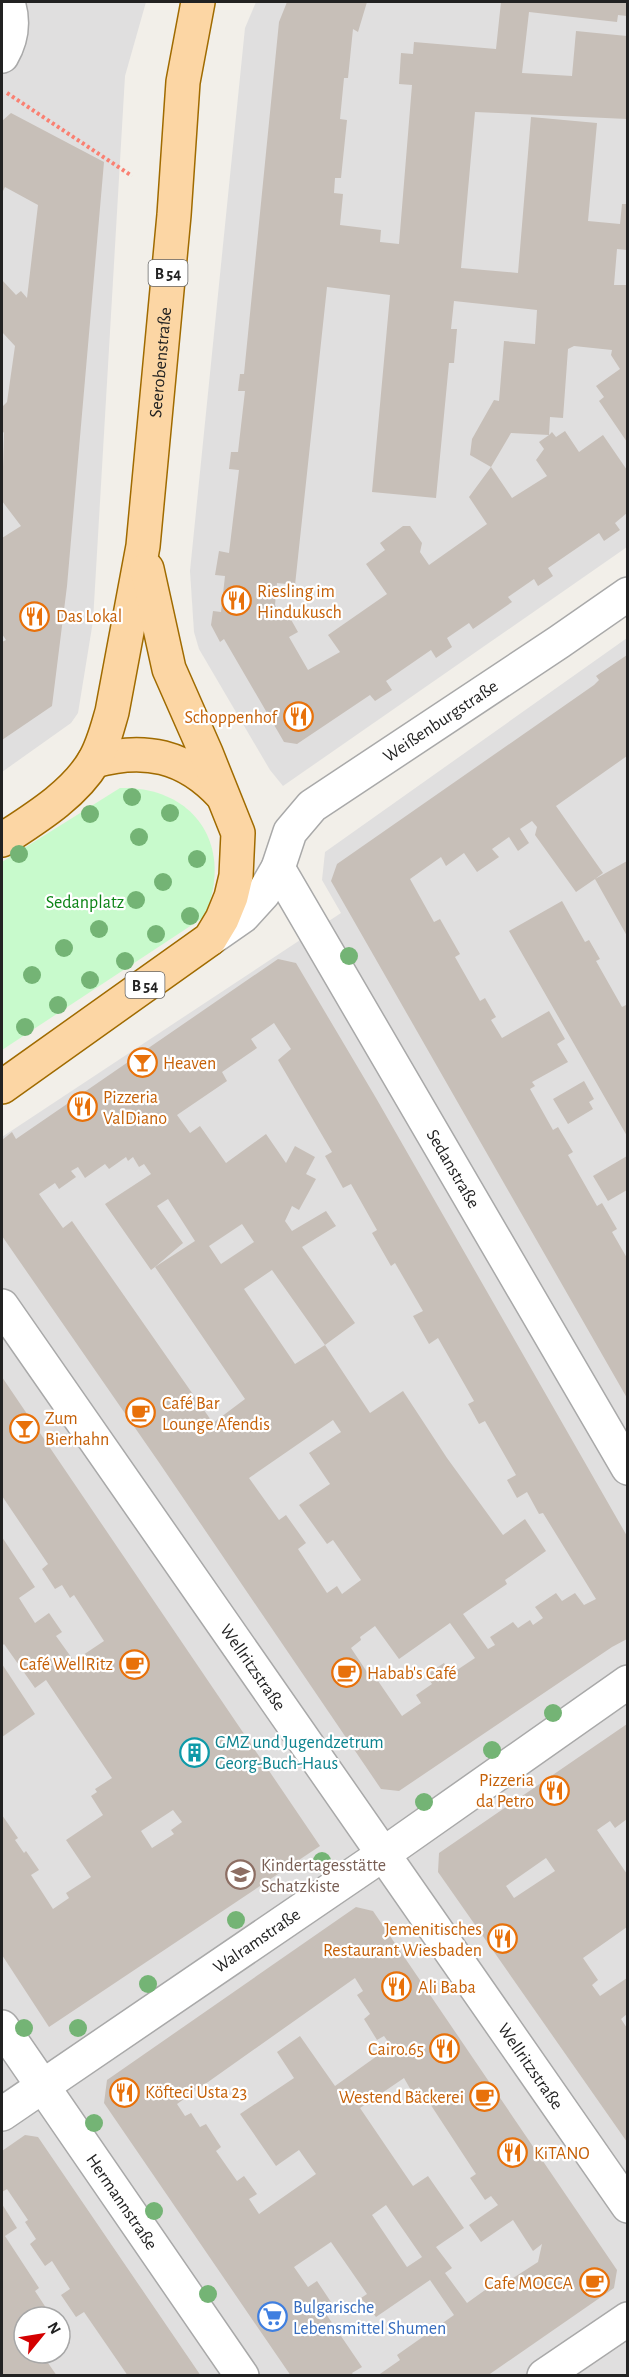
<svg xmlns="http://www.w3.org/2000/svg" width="629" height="2377" font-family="'Alegreya Sans',sans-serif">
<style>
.residential{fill:#e0dfdf;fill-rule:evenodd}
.park{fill:#c8facc}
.building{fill:#c7bfb8;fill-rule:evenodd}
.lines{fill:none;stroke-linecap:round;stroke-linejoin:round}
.minor-casing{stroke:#a9a9a9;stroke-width:36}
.major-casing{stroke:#a06b00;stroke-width:36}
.path{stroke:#fa8072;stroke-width:4;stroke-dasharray:3 3;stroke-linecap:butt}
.minor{stroke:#fff;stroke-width:33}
.major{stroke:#fcd6a4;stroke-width:33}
.tree{fill:#74b475}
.labels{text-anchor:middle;stroke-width:4.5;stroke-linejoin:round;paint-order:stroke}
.shield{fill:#fff;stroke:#646464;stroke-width:1.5}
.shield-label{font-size:16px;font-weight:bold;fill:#222}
.street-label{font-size:18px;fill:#222;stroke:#fff}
.food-label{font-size:18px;fill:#c56008;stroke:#fff;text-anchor:start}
.park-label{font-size:18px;fill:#0c8416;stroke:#fff}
.culture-label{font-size:18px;fill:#0d838f;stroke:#fff;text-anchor:start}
.education-label{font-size:18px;fill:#785e54;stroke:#fff;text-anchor:start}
.shop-label{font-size:18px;fill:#366cbe;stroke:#fff;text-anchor:start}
</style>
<rect width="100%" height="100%" fill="#f2efe9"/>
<!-- residential -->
<g class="residential">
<path d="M2,2H146L125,76L93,621L78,713L71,723L2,772Z"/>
<path d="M256,2H627V547L283,786L270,770L199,649L194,632L190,571L245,28Z"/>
<path d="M627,638V2375L2,2376V1137L341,913L322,880L325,852ZM24,2317H60V2353H24Z"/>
</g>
<!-- park -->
<path class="park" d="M120,788C196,786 235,848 204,917L2,1050V862Z"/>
<!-- building -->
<g class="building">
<path d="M287,2H367L358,32L353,29L348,78H344L340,119L347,120L341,178H335L334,193L343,194L340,225L381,230L380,242L399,244L412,85L399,84L401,53L413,54L414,42L496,49L501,2H627V16L618,15L617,22L529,12L522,73L572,76L576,31L627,36V119L475,112L461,268L518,273L531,117L597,123L588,221L620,224L622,204H627V250L617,249L614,285H627V442L599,401L604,397L596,386L620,369L611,355L612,350L574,346L568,349L563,418L550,417L549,435L511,433L491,467L512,498L547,476L536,460L544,449L539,442L549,435L552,432L556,437L565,431L579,452L603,435L627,470V513L615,523L620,530L604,541L599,533L548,568L553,576L538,586L534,579L508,597L512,602L473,629L469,623L447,638L452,647L436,658L431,650L386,681L392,690L375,701L370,695L297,744L284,742L224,639L220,642L211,625L213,611L221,612L225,576L215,575L219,551L229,553L239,470L229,469L231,452H238L245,391H238L240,374H244L279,22ZM327,287L390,295L372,492L436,498L449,363H454L457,329H451L454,301L537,310L535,344L504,341L499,401L494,400L472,439L470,455L491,467L469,497L487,524L429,565L420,552L422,543L410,526H403L380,543L385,550L366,564L387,594L328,635L340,652L308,670L289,637L298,632L289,616L283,618L275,605L277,583L295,585Z"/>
<path d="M11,113L104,162L67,586L52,706L2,740V642L6,640L2,634V538L21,526L2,501L4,433L2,430V407L7,402L15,346L2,332V280L16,295L21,291L27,298L38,205L5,187L2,193V121Z"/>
<path d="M627,655V756L556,806L603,873L595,879L627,861V936L595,879L576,892L535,835L537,827L532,821L520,829L529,843L518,851L509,837L492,849L499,857L477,872L464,853L446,866L441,857L410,879L434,922L440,919L460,954L455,957L480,1001L485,998L496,1017L491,1020L502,1038L549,1011L565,1039L557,1044L568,1062L532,1082L535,1086L530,1089L553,1130L558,1127L573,1152L568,1155L597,1206L602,1203L617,1229L612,1232L627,1258V1398L331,881L337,864L594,685L599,680L596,676Z"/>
<path d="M562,901L585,942L589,940L600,959L596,961L622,1007L626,1005L627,1007V1136L509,931Z"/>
<path d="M278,959L296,963L376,1098L627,1536V1639L612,1647L399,1791L381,1789L158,1461L2,1236V1140L12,1132L16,1139ZM274,1023L291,1049L278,1060L332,1152L325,1156L343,1188L351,1184L377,1230L372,1233L391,1266L395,1263L423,1311L413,1316L429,1344L438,1338L474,1401L468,1404L479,1424L485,1421L516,1475L507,1480L517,1498L527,1492L539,1514L543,1513L596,1599L584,1605L575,1593L562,1601L556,1593L535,1607L543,1618L533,1625L530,1620L518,1628L513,1622L490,1637L495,1645L488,1649L463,1614L507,1584L505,1580L546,1551L525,1519L503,1535L447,1458L403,1391L370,1413L325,1345L355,1323L302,1247L336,1226L326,1211L292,1231L285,1221L292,1206L299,1210L316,1179L306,1174L315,1157L295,1146L286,1163L266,1134L226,1163L200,1126L190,1133L177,1115L227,1081L222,1072L257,1048L251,1039ZM126,1157L128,1161L133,1157L139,1167L144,1164L151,1174L105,1204L151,1270L155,1267L245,1399L213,1423L72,1221L63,1228L39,1194L55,1183L59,1189L76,1177L71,1171L78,1167L85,1178L105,1164L109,1169ZM168,1199L195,1241L155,1267L183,1243L157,1206ZM242,1224L254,1242L221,1264L209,1246ZM272,1270L325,1345L295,1364L244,1289ZM333,1420L341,1432L309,1453L330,1484L299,1505L327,1544L333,1540L361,1580L342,1594L337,1586L327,1593L298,1549L306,1543L286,1515L279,1520L249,1478ZM450,1623L475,1658L451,1674L444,1663L426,1675L432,1684L416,1695L421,1703L402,1716L376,1678L373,1681L351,1648L361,1640L360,1637L375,1626L399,1659Z"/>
<path d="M584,1081L594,1099L589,1102L593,1109L568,1124L553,1099Z"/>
<path d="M627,1156V1190L608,1201L593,1176Z"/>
<path d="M2,1377L320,1846L49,2027L2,1955V1815L18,1838L15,1840L24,1853L26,1851L39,1870L31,1875L53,1909L69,1898L66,1893L91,1877L66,1840L103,1815L91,1796L97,1792L95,1789L112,1778L46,1680L35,1688L4,1644L2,1646V1537L35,1587L19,1598L35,1623L49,1613L62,1632L56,1636L74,1661L104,1641L74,1595L70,1598L62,1585L55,1589L42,1569L48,1564L2,1496ZM173,1810L182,1822L171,1830L174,1834L152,1848L141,1831Z"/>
<path d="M2,1664L35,1714L2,1737Z"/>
<path d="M627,1724V1819L615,1828L610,1821L597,1830L627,1874V1927L583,1958L598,1980L592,1985L600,1996L627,1978V2014L621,2019L627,2028V2142L438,1872L439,1853ZM546,1858L555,1871L514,1898L506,1886Z"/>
<path d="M356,1907L373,1911L617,2270L614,2288L487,2376H377L400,2360L397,2355L454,2315L430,2280L376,2317L361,2298L367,2294L331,2242L294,2267L308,2287L317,2281L333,2305L324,2311L362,2367L352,2373L354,2376H291L104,2103L107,2080ZM355,1978L363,1991L357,1995L370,2014L364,2019L377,2040L384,2036L391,2046L335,2086L300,2036L277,2052L294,2078L240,2114L276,2166L299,2150L316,2174L259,2214L249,2199L257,2194L244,2176L237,2181L216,2151L221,2147L206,2124L200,2127L191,2113L185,2116L177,2104ZM404,2078L412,2092L419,2087L476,2174L470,2178L485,2200L491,2196L498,2205L469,2225L481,2242L513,2220L533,2251L542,2244L538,2262L510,2280L506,2275L467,2303L445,2273L452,2268L436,2247L464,2228L428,2176L413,2186L360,2108ZM386,2205L422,2257L407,2267L372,2215Z"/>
<path d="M25,2135L38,2137L201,2376H128L84,2312L76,2317L61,2295L70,2289L52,2261L45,2266L30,2244L36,2239L25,2222L28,2220L7,2189L2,2192V2151Z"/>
<path d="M2,2204L17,2228L5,2236L39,2288L35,2291L52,2317H24V2353H56L46,2360L57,2376H2Z"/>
<path d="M60,2328L70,2343L60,2350Z"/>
</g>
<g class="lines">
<defs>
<g id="minor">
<path d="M2,56C12,39 14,21 8,2"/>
<path id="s1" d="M278,868L628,1468"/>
<path id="s2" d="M210,939L243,916L263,894L278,868L290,832L312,806L559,642L628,594"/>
<path id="s3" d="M2,1306L628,2206"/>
<path id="s4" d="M2,2027L242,2376"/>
<path id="s5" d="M2,2114L382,1855L628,1682"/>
<path d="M544,2376L628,2319"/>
</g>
<g id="major">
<path d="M94,761C144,747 185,755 222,795"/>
<path id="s6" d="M2,840C34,819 74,795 94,761C103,746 107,729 112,712L143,546L174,215L183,82L198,2"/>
<path d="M2,1087L210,939L222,919L231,897L236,876L238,833L206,753L169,669L147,569"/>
</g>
</defs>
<!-- minor casing -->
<use href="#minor" class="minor-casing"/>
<!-- major casing -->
<use href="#major" class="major-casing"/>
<!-- path -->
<path class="path" d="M7,93L132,176"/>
<!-- minor -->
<use href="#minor" class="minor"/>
<!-- major -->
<use href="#major" class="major"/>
</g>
<!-- trees -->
<g class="tree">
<circle cx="132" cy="797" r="9"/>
<circle cx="170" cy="813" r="9"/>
<circle cx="90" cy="814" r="9"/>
<circle cx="139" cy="837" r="9"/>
<circle cx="19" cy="854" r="9"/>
<circle cx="197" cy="859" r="9"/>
<circle cx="163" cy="882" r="9"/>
<circle cx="136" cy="900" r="9"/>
<circle cx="190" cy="916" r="9"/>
<circle cx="99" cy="929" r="9"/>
<circle cx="156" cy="934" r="9"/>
<circle cx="64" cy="948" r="9"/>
<circle cx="349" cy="956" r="9"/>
<circle cx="125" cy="961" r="9"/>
<circle cx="32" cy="975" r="9"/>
<circle cx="90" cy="980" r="9"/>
<circle cx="58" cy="1005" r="9"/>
<circle cx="25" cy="1027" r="9"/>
<circle cx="553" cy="1713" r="9"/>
<circle cx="492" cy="1750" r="9"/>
<circle cx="424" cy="1802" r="9"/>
<circle cx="322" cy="1861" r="9"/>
<circle cx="236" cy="1920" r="9"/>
<circle cx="148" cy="1984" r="9"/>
<circle cx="24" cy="2028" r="9"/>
<circle cx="78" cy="2028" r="9"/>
<circle cx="94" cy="2123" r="9"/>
<circle cx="154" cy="2211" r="9"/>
<circle cx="208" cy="2294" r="9"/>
</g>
<!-- icons -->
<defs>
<symbol id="restaurant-ring" viewBox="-11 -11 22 22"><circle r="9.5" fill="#fff" stroke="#e8710a" stroke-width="1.5"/><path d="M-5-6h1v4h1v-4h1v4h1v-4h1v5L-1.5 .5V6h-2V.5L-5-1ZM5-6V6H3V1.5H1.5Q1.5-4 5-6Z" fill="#e8710a"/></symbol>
<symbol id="bar-ring" viewBox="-11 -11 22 22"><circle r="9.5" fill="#fff" stroke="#e8710a" stroke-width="1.5"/><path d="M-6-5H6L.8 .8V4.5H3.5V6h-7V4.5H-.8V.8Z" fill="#e8710a"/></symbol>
<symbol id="cafe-ring" viewBox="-11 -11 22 22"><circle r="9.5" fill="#fff" stroke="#e8710a" stroke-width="1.5"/><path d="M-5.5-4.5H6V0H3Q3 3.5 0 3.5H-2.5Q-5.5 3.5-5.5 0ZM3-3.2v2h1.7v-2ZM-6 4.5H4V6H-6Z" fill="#e8710a"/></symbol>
<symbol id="building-ring" viewBox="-11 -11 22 22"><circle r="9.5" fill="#fff" stroke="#0f9aa8" stroke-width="1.5"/><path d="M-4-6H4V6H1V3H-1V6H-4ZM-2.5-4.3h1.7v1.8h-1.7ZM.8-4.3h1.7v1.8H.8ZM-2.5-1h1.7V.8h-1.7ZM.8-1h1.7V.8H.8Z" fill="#0f9aa8"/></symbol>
<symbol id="school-ring" viewBox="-11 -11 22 22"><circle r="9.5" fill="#fff" stroke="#8d6e63" stroke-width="1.5"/><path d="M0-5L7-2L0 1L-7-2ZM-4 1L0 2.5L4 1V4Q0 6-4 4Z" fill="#8d6e63"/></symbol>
<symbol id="supermarket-ring" viewBox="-11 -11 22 22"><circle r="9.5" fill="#fff" stroke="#3f7fe0" stroke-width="1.5"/><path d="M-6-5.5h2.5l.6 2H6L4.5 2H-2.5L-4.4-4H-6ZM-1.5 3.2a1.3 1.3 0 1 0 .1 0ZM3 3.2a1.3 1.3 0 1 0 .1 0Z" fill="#3f7fe0"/></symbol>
</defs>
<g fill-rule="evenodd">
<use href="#restaurant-ring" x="220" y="584" width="33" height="33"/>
<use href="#restaurant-ring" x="18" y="600" width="33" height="33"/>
<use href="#restaurant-ring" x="282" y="700" width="33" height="33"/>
<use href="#bar-ring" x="126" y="1046" width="33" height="33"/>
<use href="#restaurant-ring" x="66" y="1090" width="33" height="33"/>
<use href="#cafe-ring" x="124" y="1396" width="33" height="33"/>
<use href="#bar-ring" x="8" y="1412" width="33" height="33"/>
<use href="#cafe-ring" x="118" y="1648" width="33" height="33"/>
<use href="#cafe-ring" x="330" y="1656" width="33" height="33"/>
<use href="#building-ring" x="178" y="1736" width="33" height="33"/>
<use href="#restaurant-ring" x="538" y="1774" width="33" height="33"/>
<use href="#school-ring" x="224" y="1858" width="33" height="33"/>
<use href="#restaurant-ring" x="486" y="1922" width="33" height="33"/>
<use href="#restaurant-ring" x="380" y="1970" width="33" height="33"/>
<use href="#restaurant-ring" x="428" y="2032" width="33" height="33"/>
<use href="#restaurant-ring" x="108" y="2076" width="33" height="33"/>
<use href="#cafe-ring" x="468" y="2080" width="33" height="33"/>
<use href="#restaurant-ring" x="496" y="2136" width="33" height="33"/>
<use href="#cafe-ring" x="578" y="2266" width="33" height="33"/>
<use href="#supermarket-ring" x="256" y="2300" width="33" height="33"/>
</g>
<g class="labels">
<!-- shield labels -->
<g class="shield">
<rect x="148.5" y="260" width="39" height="26" rx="4.5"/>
<rect x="125.5" y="972" width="39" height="26" rx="4.5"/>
</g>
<g class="shield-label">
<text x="168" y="279">B 54</text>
<text x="145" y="991">B 54</text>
</g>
<!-- street labels -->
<g class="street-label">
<text dy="6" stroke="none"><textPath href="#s6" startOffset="528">Seerobenstraße</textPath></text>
<text dy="6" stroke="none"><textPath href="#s2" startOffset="326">Weißenburgstraße</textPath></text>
<text dy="6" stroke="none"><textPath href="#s1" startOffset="348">Sedanstraße</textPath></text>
<text dy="6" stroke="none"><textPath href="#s3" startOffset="440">Wellritzstraße</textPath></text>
<text dy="6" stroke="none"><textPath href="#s5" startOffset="308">Walramstraße</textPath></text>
<text dy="6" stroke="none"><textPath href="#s3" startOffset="926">Wellritzstraße</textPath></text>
<text dy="6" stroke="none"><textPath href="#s4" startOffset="212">Hermannstraße</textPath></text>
</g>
<!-- food labels -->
<g class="food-label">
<text x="257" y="597">Riesling im<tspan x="257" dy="21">Hindukusch</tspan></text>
<text x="56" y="622">Das Lokal</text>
<text x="277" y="723" text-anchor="end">Schoppenhof</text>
<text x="163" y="1069">Heaven</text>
<text x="103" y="1103">Pizzeria<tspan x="103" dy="21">ValDiano</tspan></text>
<text x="162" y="1409">Café Bar<tspan x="162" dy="21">Lounge Afendis</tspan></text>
<text x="45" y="1424">Zum<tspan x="45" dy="21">Bierhahn</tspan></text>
<text x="113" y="1670" text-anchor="end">Café WellRitz</text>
<text x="367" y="1679">Habab's Café</text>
<text x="534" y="1786" text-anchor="end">Pizzeria<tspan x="534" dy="21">da Petro</tspan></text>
<text x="482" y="1935" text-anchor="end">Jemenitisches<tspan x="482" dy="21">Restaurant Wiesbaden</tspan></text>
<text x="418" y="1993">Ali Baba</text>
<text x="424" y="2055" text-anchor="end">Cairo.65</text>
<text x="145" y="2098">Köfteci Usta 23</text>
<text x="464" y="2103" text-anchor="end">Westend Bäckerei</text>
<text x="534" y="2159">KiTANO</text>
<text x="573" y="2289" text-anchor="end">Cafe MOCCA</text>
</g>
<!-- park labels -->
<g class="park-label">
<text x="85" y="908">Sedanplatz</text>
</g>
<!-- culture labels -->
<g class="culture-label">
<text x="215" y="1748">GMZ und Jugendzetrum<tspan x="215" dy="21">Georg-Buch-Haus</tspan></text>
</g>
<!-- education labels -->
<g class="education-label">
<text x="261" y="1871">Kindertagesstätte<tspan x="261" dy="21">Schatzkiste</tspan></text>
</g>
<!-- shop labels -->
<g class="shop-label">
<text x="293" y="2313">Bulgarische<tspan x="293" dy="21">Lebensmittel Shumen</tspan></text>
</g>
</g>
<!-- border -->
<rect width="629" height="2377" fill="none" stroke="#222222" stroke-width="6"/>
<!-- north arrow -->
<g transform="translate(42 2335) rotate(60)"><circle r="28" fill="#ffffff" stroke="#a7a7a7" stroke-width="1.5"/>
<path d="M0-4.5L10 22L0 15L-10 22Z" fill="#d40000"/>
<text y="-9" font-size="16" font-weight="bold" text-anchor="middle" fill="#222222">N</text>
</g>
</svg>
